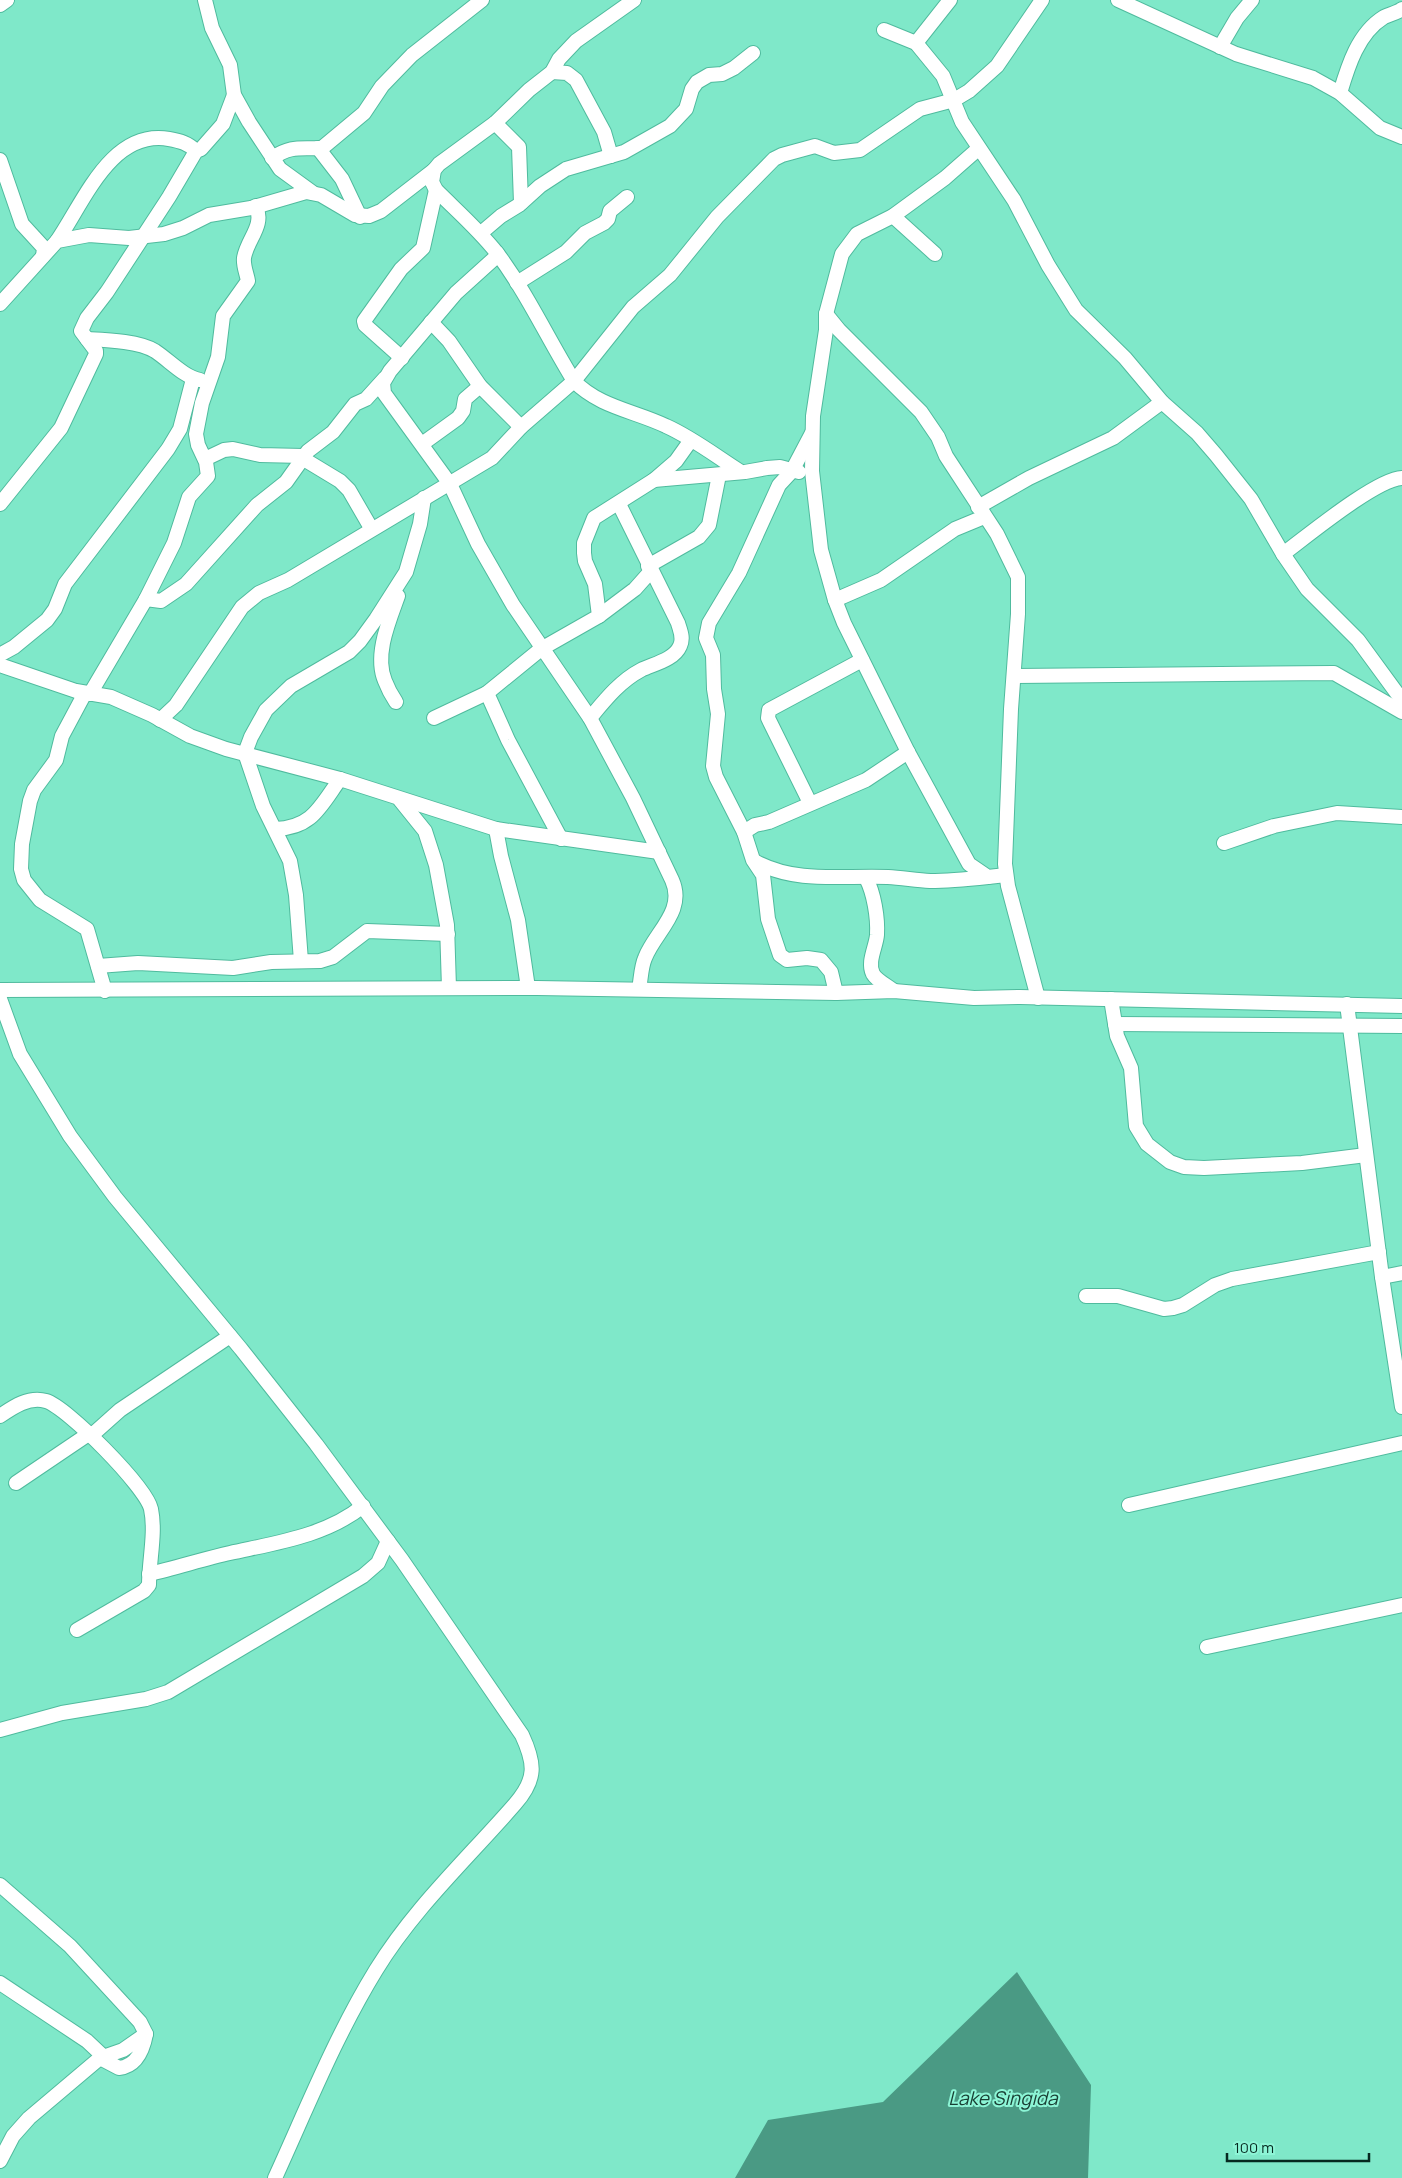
<svg xmlns="http://www.w3.org/2000/svg" width="1402" height="2178" font-family="Manrope,sans-serif">
<style>
.water{fill:#4a9a84}
.lines{fill:none;stroke-linecap:round;stroke-linejoin:round}
.minor-casing{stroke:#50bb9e;stroke-width:16}
.minor{stroke:#fff;stroke-width:14}
.labels{text-anchor:middle;stroke-width:4;stroke-linejoin:round;paint-order:stroke}
.water-label{font-size:19px;font-style:italic;fill:#193f34;stroke:#8df5d6}
</style>
<rect width="100%" height="100%" fill="#7fe8c9"/>
<!-- water -->
<path class="water" d="M1017,1972L1091,2085L1088,2178H735L768,2120L883,2102Z"/>
<g class="lines">
<defs>
<g id="minor">
<path d="M205,0L212,28L230,65L234,95L249,122L280,169L313,193"/>
<path d="M634,0L576,41L559,59L552,72L529,90L495,123L439,164L434,170L432,182L436,190C457,211 479,230 497,253C527,293 548,339 574,381C599,407 635,411 666,426C693,438 717,457 741,472"/>
<path d="M1118,0L1236,54L1313,78L1340,93L1380,128L1402,137"/>
<path d="M0,5L7,0"/>
<path d="M884,30L916,43L943,76L962,122L1014,200L1048,265L1076,310L1125,358L1162,402L1197,433L1216,455L1251,499L1283,554L1307,589L1358,640L1402,700"/>
<path d="M916,43L950,0"/>
<path d="M1220,47L1237,18L1252,0"/>
<path d="M552,72L567,73L576,80L604,132L611,156"/>
<path d="M1340,93C1348,66 1358,33 1384,17C1390,14 1397,13 1402,9"/>
<path d="M495,123L519,147L521,203"/>
<path d="M318,148L342,179L360,217"/>
<path d="M978,149L945,178L893,216L857,234L842,254L826,314V330L813,416L812,471L821,550L835,600L844,623L908,752L969,864L988,877L1006,875"/>
<path d="M272,158C292,145 300,149 322,148L364,113L382,86L412,55L482,0"/>
<path d="M0,160L22,224L44,248L43,256"/>
<path d="M893,216L935,254"/>
<path d="M481,233L501,216L519,205L540,186L566,169L624,152L670,126L686,109L692,89L697,82L709,75L722,74L734,68L753,53"/>
<path d="M57,241C84,202 111,129 169,139C180,141 188,143 196,151"/>
<path d="M497,253L498,255L456,293L390,371L383,383L384,393L450,484L478,544L513,605L590,718L633,798L672,880C686,911 655,932 645,958C641,967 641,979 639,989"/>
<path d="M517,283L566,252L585,233L604,223L608,219L610,211L627,197"/>
<path d="M0,304L57,241L89,235L129,238L164,234L183,228L209,215L251,208L306,192L321,195L355,215L369,216L381,211L434,170"/>
<path d="M826,314L839,330L921,412L938,437L946,456L997,534L1018,577V614L1011,709L1005,864L1008,886L1038,998"/>
<path d="M431,322L449,341L480,386L521,427"/>
<path d="M87,339C106,340 139,341 155,351C170,361 184,377 200,380"/>
<path d="M402,358L365,325L364,321L401,269L423,248L436,190"/>
<path d="M812,433L792,471L779,485L739,573L709,623L706,638L713,655L714,689L718,714L713,766L716,777L744,832L753,860L763,875L768,919L780,955L787,960L807,958L821,960L831,972L836,993"/>
<path d="M422,444L458,418L463,411L465,399L480,386"/>
<path d="M302,458L340,481L349,490L371,528"/>
<path d="M205,459L224,450L233,449L260,455L303,456"/>
<path d="M654,480L745,472L767,468L780,467L799,472"/>
<path d="M0,504L61,428L96,354V351L81,331L87,318L107,292L169,197L196,151L201,149L223,124L234,95"/>
<path d="M978,507L1029,478L1113,438L1162,402"/>
<path d="M1283,554C1306,537 1376,479 1402,478"/>
<path d="M648,566L699,537L709,525L719,475"/>
<path d="M146,599L161,601L186,584L257,505L286,482L308,451L333,432L355,404L366,399L385,378"/>
<path d="M835,600L881,580L955,529L984,517"/>
<path d="M599,616L635,589L651,571"/>
<path d="M3,653L14,647L47,620L55,609L65,584L168,449L180,429L193,379"/>
<path d="M0,665L76,691L111,697L152,715L190,736L226,749L340,779L496,829L659,852"/>
<path d="M1015,676L1334,673L1402,712"/>
<path d="M85,693L62,736L56,760L34,790L30,801L22,844L21,869L24,880L40,900L87,929L105,991"/>
<path d="M90,694L146,599L174,543L189,497L208,476L206,462L198,445L196,434L202,403L218,357L223,316L248,281C247,274 243,266 244,258C247,239 265,226 256,206"/>
<path d="M396,702C392,696 388,689 385,681C374,655 389,621 398,596"/>
<path d="M434,718L487,693"/>
<path d="M590,718C605,700 620,681 641,670C653,664 674,660 680,646C684,638 680,630 678,623L619,504"/>
<path d="M160,720L176,705L242,607L259,593L288,580L492,458L521,427L574,381L633,307L670,275L717,217L774,159L782,155L815,146L834,153L860,150L920,109L954,100L969,91L997,66L1042,0"/>
<path d="M400,800L425,831L436,865L447,925L449,988"/>
<path d="M810,803L768,718L769,710L862,660"/>
<path d="M275,829C312,828 320,807 340,779"/>
<path d="M496,829L501,856L518,920L528,988"/>
<path d="M744,832L755,825L769,822L866,780L908,752"/>
<path d="M561,839L508,740L487,693L541,649L599,616L595,584L585,561L584,553V543L594,518L654,480L676,461L691,440"/>
<path d="M1224,843L1274,826L1337,813L1402,817"/>
<path d="M756,862C798,884 842,875 888,877C902,878 916,880 930,881C949,881 969,879 988,877"/>
<path d="M866,878C874,893 878,918 877,935C876,947 867,962 873,974C877,981 888,986 894,991"/>
<path d="M301,961L296,895L290,861L263,806L245,753L251,737L266,710L291,686L349,652L360,641L376,619L406,572L420,524L424,498"/>
<path d="M98,966L138,963L233,968L271,962L320,961L333,957L367,931L448,934"/>
<path d="M0,990L537,988L836,993L894,991L974,998L1020,997L1402,1006"/>
<path d="M0,999L20,1054L70,1136L115,1197L241,1349L316,1444L402,1560L522,1735C535,1763 537,1779 515,1804C468,1858 414,1908 376,1970C336,2035 307,2108 275,2178"/>
<path d="M1111,999L1117,1036L1131,1068L1136,1126L1147,1144L1170,1162L1184,1167L1204,1168L1302,1163L1366,1155"/>
<path d="M1347,1004L1382,1277L1402,1407"/>
<path d="M1115,1024L1402,1026"/>
<path d="M1382,1277L1402,1273"/>
<path d="M1086,1296H1118L1164,1309L1173,1308L1183,1305L1215,1285L1232,1279L1379,1252"/>
<path d="M0,1416C13,1407 29,1396 46,1401C67,1407 146,1487 151,1509C156,1533 149,1560 149,1585L144,1591L77,1630"/>
<path d="M92,1435L120,1410L230,1336"/>
<path d="M16,1483L90,1433"/>
<path d="M1129,1505L1402,1443"/>
<path d="M149,1574C176,1568 203,1559 230,1553C275,1543 326,1536 363,1506"/>
<path d="M1207,1647L1402,1605"/>
<path d="M0,1730L62,1713L146,1699L168,1692L363,1576L378,1563L388,1541"/>
<path d="M0,1885L70,1946L140,2022L146,2034C143,2050 137,2066 119,2068L100,2058"/>
<path d="M0,1983L87,2041L104,2057"/>
<path d="M0,2161L13,2136L29,2118L100,2058L123,2050L146,2034"/>
</g>
</defs>
<!-- minor casing -->
<use href="#minor" class="minor-casing"/>
<!-- minor -->
<use href="#minor" class="minor"/>
</g>
<g class="labels">
<!-- water labels -->
<g class="water-label">
<text x="1003" y="2105">Lake Singida</text>
</g>
</g>
<!-- scale -->
<path d="M1227 2153v8h142v-8" fill="none" stroke="#062920" stroke-width="2.5"/>
<text x="1234" y="2153" font-size="15" fill="#062920" stroke="#8df5d6" stroke-width="4" paint-order="stroke">100 m</text>
</svg>
